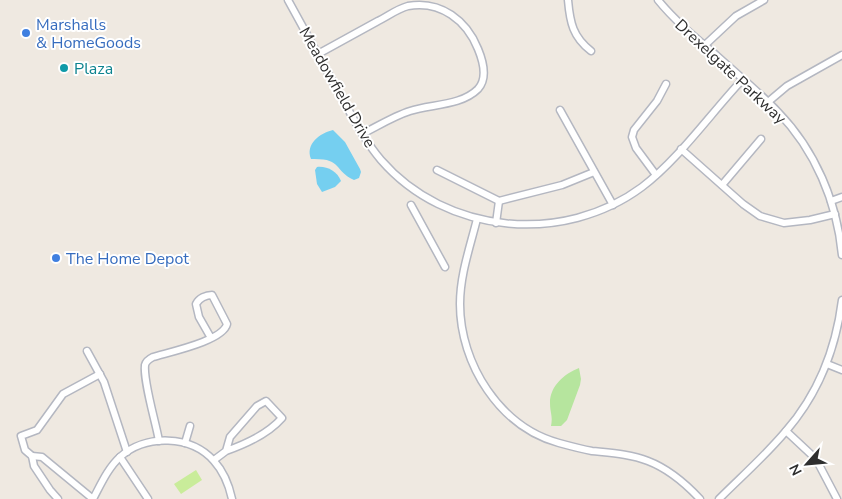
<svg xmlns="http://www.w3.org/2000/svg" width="842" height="499" font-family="'Nunito Sans',sans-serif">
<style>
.park{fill:#b6e59e}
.pitch{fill:#c9ec9a}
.water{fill:#75cff0}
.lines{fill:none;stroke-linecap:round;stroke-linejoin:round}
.street-casing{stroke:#b4b7c1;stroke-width:9}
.street{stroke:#fff;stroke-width:6}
.shop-dot{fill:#3f7fe0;stroke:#fff;stroke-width:2}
.culture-dot{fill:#0f9aa8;stroke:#fff;stroke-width:2}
.labels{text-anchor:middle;stroke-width:4;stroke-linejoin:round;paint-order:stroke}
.shop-label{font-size:16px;fill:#366cbe;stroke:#fff;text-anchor:start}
.culture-label{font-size:16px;fill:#0d838f;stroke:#fff;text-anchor:start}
.street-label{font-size:16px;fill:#2e2e2e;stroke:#fff}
</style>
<rect width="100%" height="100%" fill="#efe9e1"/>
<!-- park -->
<path class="park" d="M579,368L581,379L580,385L567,420L561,426H551C553,416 550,413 550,403C550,386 564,374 579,368Z"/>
<!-- pitch -->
<path class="pitch" d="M196,470L202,480L181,494L174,484Z"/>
<!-- water -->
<g class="water">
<path d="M333,130L345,142L360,169L361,172L359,178L354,180C333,170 343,158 311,159C305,144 320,133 333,130Z"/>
<path d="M317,167C327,166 337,171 341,181L335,187L322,192L317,184L315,170Z"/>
</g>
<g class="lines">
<defs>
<g id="street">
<path d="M288,0C305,31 322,62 339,93C352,116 364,140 381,160C446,235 564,245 642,187C679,159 711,113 743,79"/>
<path d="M568,0C570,23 573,37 591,51"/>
<path d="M658,0C675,21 696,38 716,55C737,74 759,92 778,112C815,150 837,202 842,255"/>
<path d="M705,45L736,16L764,0"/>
<path d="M318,54C338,43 358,32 378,21C388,16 397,9 408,6C441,0 467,21 478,49C483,61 488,78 478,89C461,106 431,104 410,111C394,116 378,126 362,134"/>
<path d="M768,102L787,86L842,55"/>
<path d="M560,110L613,205"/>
<path d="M681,149L743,204L760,216L784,223L810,220L835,214"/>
<path d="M437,170L499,201L562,185L594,172"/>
<path d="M656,175L636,148L632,137L634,130L657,101L666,84"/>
<path d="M722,185L761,139"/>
<path d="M831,201L842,197"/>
<path d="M411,205L445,267"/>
<path d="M477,219C470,247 460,275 460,304C460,364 500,427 559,443C570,446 581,449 592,451C611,453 630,454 648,461C669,469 685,483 700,499"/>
<path d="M496,223L499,201"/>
<path d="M87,351L104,382L127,452"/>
<path d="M827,364L842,370"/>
<path d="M786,431L816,459L837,499"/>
<path d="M159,441C156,423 143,381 145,365C146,361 149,359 153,357C169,352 223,341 227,324L212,295C206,295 199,298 196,304L199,317L211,338"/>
<path d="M185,443L190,426"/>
<path d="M32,456L42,457L93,499"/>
<path d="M120,457L148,499"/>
<path d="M214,460L226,451L230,437L257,406L266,401L282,418C268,434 246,444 226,451"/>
<path d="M58,499L50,490L34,466L32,456L25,450L21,436L37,430L63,394L100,374"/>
<path d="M93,499C101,484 108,468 120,457C146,434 191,435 214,461C224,472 229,485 232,499"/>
<path d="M719,499C741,477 766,455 786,431C818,394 836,348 842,300"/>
</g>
</defs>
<!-- street casing -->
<use href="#street" class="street-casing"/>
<!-- street -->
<use href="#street" class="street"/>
</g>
<!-- markers -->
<g class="shop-dot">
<circle cx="26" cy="33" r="5"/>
<circle cx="56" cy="258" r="5"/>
</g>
<circle class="culture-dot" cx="64" cy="68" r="5"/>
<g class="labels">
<!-- shop labels -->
<g class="shop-label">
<text x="36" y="30">Marshalls<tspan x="36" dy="18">&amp; HomeGoods</tspan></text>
<text x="66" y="264">The Home Depot</text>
</g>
<!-- culture labels -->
<g class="culture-label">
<text x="74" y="74">Plaza</text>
</g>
<!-- street labels -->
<g class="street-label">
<text transform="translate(731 71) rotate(43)" y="6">Drexelgate Parkway</text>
<text transform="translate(338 87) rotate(60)" y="6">Meadowfield Drive</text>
</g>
</g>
<!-- north arrow -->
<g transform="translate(807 464) rotate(243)" stroke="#ffffff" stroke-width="4" paint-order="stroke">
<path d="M0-4L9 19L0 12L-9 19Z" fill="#2e2e2e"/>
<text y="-8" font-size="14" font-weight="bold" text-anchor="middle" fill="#2e2e2e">N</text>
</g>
</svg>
